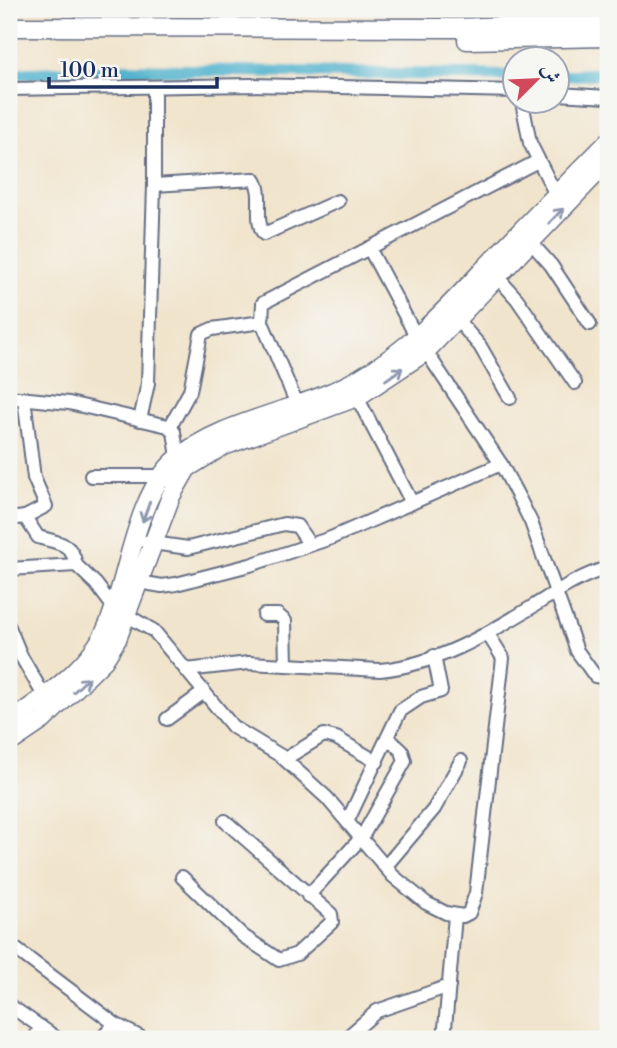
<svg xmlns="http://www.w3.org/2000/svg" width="617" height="1048" font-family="'Libre Bodoni',Amiri,serif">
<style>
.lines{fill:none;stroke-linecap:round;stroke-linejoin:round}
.canal{stroke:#4db1cc;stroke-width:12}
.street-casing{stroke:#666e84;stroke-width:16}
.secondary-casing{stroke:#666e84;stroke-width:21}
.street{stroke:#fff;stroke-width:12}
.secondary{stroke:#fff;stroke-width:18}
.oneway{stroke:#8d97ae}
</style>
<rect width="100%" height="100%" fill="#f6f6f2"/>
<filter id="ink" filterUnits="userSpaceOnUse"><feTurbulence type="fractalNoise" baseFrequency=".0143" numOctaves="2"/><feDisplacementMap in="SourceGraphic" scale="14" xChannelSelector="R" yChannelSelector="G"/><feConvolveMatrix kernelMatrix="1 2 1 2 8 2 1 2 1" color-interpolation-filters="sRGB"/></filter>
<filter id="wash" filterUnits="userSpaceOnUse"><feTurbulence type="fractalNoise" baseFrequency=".00686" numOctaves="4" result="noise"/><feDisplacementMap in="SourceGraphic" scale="28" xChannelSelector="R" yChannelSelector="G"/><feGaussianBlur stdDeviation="1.57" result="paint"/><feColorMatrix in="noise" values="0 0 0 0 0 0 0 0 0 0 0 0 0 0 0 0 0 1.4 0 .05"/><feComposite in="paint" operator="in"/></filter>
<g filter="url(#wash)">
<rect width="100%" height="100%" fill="#f1e4cc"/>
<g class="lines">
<!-- canal -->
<g class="canal">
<path d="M9,74L126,69L516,76"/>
<path d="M558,76L608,73"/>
</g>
</g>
</g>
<g filter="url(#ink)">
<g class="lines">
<defs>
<g id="street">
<path d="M501,9L506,27"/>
<path d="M154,87V185L254,179C265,194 253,219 264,234L338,201"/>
<path d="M9,89L251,85L516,91"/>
<path d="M558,94L608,97"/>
<path d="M522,102L530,143L556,195"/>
<path d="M526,237L551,265L590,324"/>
<path d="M369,248L417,338L501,464L520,500L531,522L577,651L595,676L608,678"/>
<path d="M492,271L517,299L575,383"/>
<path d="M452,314L480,346L510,398"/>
<path d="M9,397L69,403L168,426L174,432L179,463"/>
<path d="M357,397L412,503"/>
<path d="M24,398L34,478L46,506L25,517"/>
<path d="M298,407L262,322L263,303L538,161"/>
<path d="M140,420L148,383L154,185"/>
<path d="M170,427L190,391L201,334L212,329L262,322"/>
<path d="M91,476H155L166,480"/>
<path d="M9,519L25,517L38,537C58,543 72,542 76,565"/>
<path d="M146,542L188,548L284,524L297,526L310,545"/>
<path d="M9,569L76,565L96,584L114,608L154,631L233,727L281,756L327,798L393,876L426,903L446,913L463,916L469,913L476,893L503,658L488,634"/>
<path d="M139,582L162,586L176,584L250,565L331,538L501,464"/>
<path d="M264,615H278L285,621L286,665"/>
<path d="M9,627L21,656L47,701"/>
<path d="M186,670L249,663L380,670C436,665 486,635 532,607C556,592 581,575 608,568"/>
<path d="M167,719L204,692"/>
<path d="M285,759L324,735L336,738L377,762"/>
<path d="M348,820L400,711L421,697L441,691L434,656"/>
<path d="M385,867L434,809L461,761"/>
<path d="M182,877L243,936L279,960L297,954L332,922L331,914L225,821"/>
<path d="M308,896L362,837L405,761L402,751L389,739"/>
<path d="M9,944L115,1024L144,1039"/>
<path d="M9,1005L58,1039"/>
<path d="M34,1039L41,1027"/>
<path d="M101,1039L115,1024"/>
<path d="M345,1039L377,1011L449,986"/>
<path d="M444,1039L455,916"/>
</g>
<g id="secondary">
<path d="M9,27L458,28L608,22"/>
<path d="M467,40L608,37"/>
<path d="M9,722C46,697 92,666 109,623C129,574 136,494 177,459C223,419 305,411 360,378C411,349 450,305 490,263C529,222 569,182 608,142"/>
<path d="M9,743L43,720L104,660L117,639L171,496L187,468L221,447L357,397L425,352L608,161"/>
</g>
</defs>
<!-- street casing -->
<use href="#street" class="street-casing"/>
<!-- secondary casing -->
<use href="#secondary" class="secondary-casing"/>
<!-- street -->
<use href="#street" class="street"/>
<!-- secondary -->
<use href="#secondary" class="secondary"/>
</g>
<!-- one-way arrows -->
<defs><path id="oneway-shaft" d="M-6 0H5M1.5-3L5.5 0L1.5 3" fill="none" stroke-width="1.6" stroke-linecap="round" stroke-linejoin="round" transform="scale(1.75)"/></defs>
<g class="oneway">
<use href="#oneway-shaft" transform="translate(556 216) rotate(-46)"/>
<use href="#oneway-shaft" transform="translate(394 374) rotate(-35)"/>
<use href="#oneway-shaft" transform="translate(146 512) rotate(110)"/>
<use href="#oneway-shaft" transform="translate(81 685) rotate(-43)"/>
</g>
</g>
<!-- margin -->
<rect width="617" height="1048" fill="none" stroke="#f6f6f2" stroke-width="35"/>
<!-- north arrow -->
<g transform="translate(536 80) rotate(66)"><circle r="33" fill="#f6f6f2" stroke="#9ea6b7" stroke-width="2"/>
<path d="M0-5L12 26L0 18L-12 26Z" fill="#d1495b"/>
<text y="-10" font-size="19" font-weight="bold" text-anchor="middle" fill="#1b2f5e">ش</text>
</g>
<!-- scale -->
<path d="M49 77v10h168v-10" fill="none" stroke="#1b2f5e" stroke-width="3.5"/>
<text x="60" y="77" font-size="21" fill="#1b2f5e" stroke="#f6f6f2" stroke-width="5" paint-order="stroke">100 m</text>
</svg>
